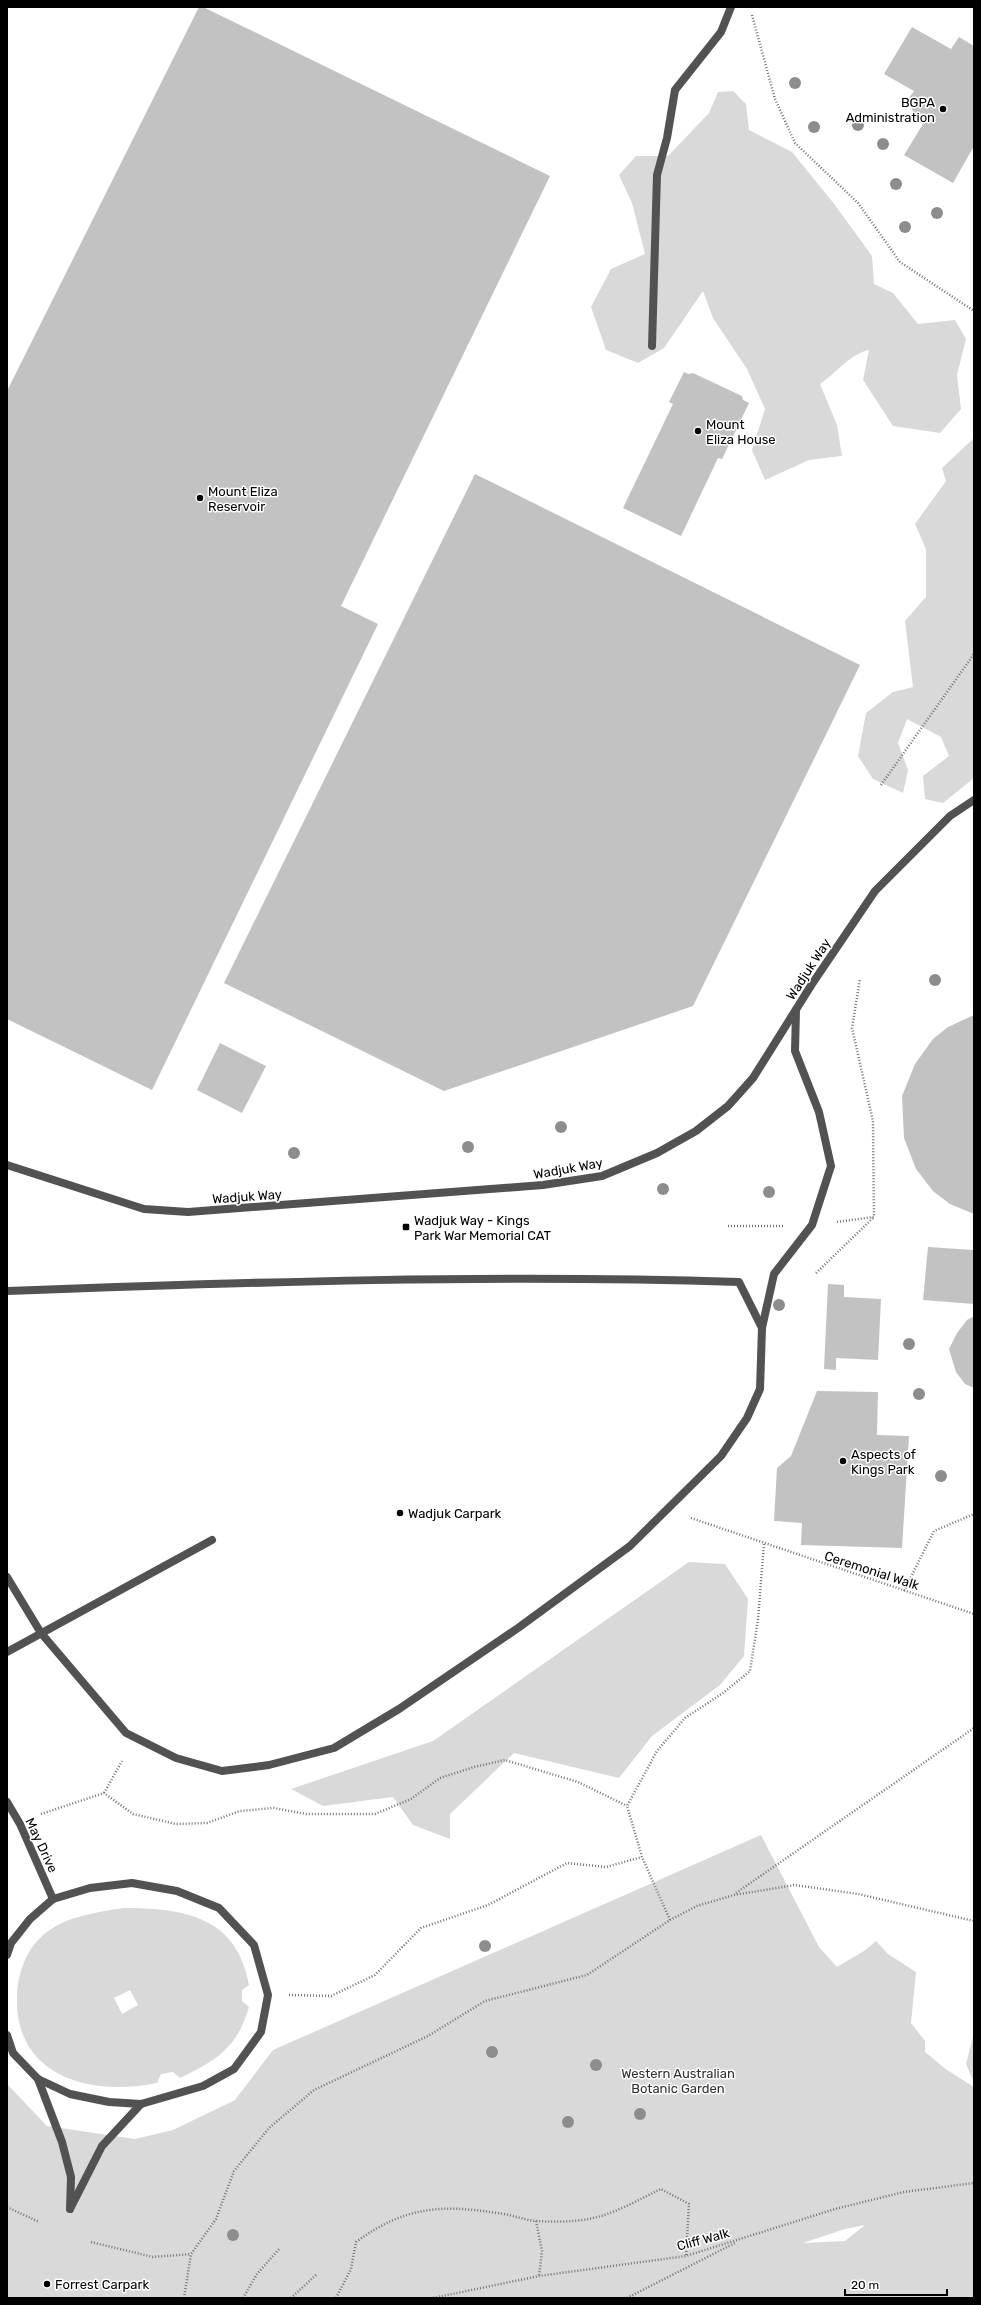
<svg xmlns="http://www.w3.org/2000/svg" width="981" height="2305" font-family="Rubik,sans-serif">
<style>
.green{fill:#d9d9d9;fill-rule:evenodd}
.building{fill:#c2c2c2}
.lines{fill:none;stroke-linecap:round;stroke-linejoin:round}
.path{stroke:#747474;stroke-width:2.5;stroke-dasharray:1 2;stroke-linecap:butt}
.service{stroke:#525252;stroke-width:8}
.minor{stroke:#525252;stroke-width:8}
.tree{fill:#8d8d8d}
.poi-dot{fill:#000;stroke:#fff;stroke-width:1.5}
.labels{text-anchor:middle;stroke-width:3;stroke-linejoin:round;paint-order:stroke}
.poi-label{font-size:13px;fill:#000;stroke:#fff;text-anchor:start}
.street-label{font-size:13px;fill:#000;stroke:#fff}
.park-label{font-size:13px;fill:#303030;stroke:#fff}
</style>
<rect width="100%" height="100%" fill="#fff"/>
<!-- green -->
<g class="green">
<path d="M733,91L746,104L749,130L792,152L835,205L872,256L874,284L893,293L918,324L955,320L966,339L957,375L961,409L940,433L893,426L863,380L869,350C851,353 835,374 820,384L837,425L842,456L809,460L765,480L752,450L765,409L747,369L713,318L703,291L664,348L638,363L606,350L591,307L611,269L645,254L632,203L619,175L636,156H668L709,113L718,92Z"/>
<path d="M974,438V778L943,803L925,799L923,776L949,756L941,737L907,719L898,743L908,770L903,793L873,779L858,756L866,713L893,692L913,687L905,621L926,597V549L915,524L946,481L942,468Z"/>
<path d="M689,1562L725,1564L748,1599L744,1656L720,1685L652,1736L619,1778L514,1753L450,1814V1839L413,1825L393,1797L323,1806L291,1789L433,1741Z"/>
<path d="M761,1835L819,1947L837,1967L864,1951L876,1941L888,1954L916,1972L911,2023L925,2041V2052L947,2070L974,2087V2298H7V2084L47,2126L135,2139L173,2130L235,2100L273,2050ZM865,2225L845,2241L803,2243L845,2229Z"/>
<path d="M123,1908C183,1908 237,1916 249,1985L242,1990V2001L249,2007C237,2048 217,2060 180,2078L173,2072L161,2074L157,2083C89,2097 13,2076 17,1994C18,1975 25,1953 39,1939C60,1917 94,1913 123,1908ZM130,1990L138,2005L122,2014L114,1998Z"/>
<path d="M974,2033V2083L966,2064Z"/>
</g>
<!-- building -->
<g class="building">
<path d="M199,7H203L550,176L341,606L378,624L152,1090L7,1019V391Z"/>
<path d="M912,27L951,49L959,37L974,46V146L953,183L904,155L923,124L915,119L909,98L914,91L884,74Z"/>
<path d="M684,372L688,374L693,373L742,396L743,400L749,403L722,459L718,458L681,536L623,508L673,404L669,402Z"/>
<path d="M475,474L860,665L693,1006L444,1091L224,983Z"/>
<path d="M974,1015V1214L950,1204L933,1191L916,1169L904,1138L902,1096L915,1064L933,1039L948,1027Z"/>
<path d="M220,1043L266,1066L242,1113L197,1090Z"/>
<path d="M928,1247L974,1250V1304L923,1300Z"/>
<path d="M828,1284L844,1285V1297L881,1299L878,1360L836,1358V1370L824,1369Z"/>
<path d="M974,1316V1388L965,1384L956,1372L949,1349L957,1333L967,1320Z"/>
<path d="M817,1391L878,1392L877,1435L909,1436L902,1548L801,1545L802,1523L774,1521L777,1468L791,1456Z"/>
</g>
<g class="lines">
<!-- path -->
<g class="path">
<path d="M752,15L775,99L795,143L858,203L900,262L974,311"/>
<path d="M881,785L974,654"/>
<path d="M837,1222L874,1217L873,1121L852,1028L860,979"/>
<path d="M728,1226H784"/>
<path d="M816,1273L874,1217"/>
<path d="M691,1518L974,1614"/>
<path d="M904,1591L934,1531L974,1514"/>
<path d="M104,1793L122,1761"/>
<path d="M41,1814L104,1793L133,1814L176,1824L207,1823L240,1811L274,1808L306,1814H375L411,1799L440,1778L474,1767L505,1760L578,1782L627,1806"/>
<path d="M736,1893L974,1728"/>
<path d="M670,1920L642,1857L627,1806L657,1751L685,1718L723,1693L750,1671L758,1619L764,1544"/>
<path d="M289,1995L331,1996L375,1975L421,1928L488,1905L567,1863L606,1867L642,1857"/>
<path d="M7,2207L39,2222"/>
<path d="M536,2221L542,2251L539,2276"/>
<path d="M91,2242L153,2257L191,2254"/>
<path d="M184,2298L191,2254L216,2219L234,2171L269,2128L314,2090L428,2036L485,2001L587,1975L670,1920L697,1906L734,1895L795,1885L858,1894L974,1921"/>
<path d="M243,2298L257,2274L279,2249"/>
<path d="M291,2298L317,2274"/>
<path d="M336,2298L351,2269L356,2242C404,2207 440,2204 497,2213C510,2214 523,2220 536,2221C552,2222 572,2222 588,2219C613,2215 638,2200 661,2189L689,2204L686,2256"/>
<path d="M433,2298L539,2276L686,2256L835,2209L904,2192L974,2183"/>
<path d="M627,2298L735,2243"/>
</g>
<!-- service -->
<g class="service">
<path d="M652,346L657,175L667,138L675,90L721,32L731,7"/>
<path d="M7,1291C251,1282 495,1274 739,1282L762,1328"/>
<path d="M7,1577L41,1633L126,1733L176,1758L222,1771L269,1765L334,1748L399,1709L518,1628L630,1546L721,1456L747,1418L760,1389L762,1328L774,1274L812,1225L831,1166L819,1112L795,1051L796,1010"/>
<path d="M7,1652L212,1540"/>
<path d="M38,2079L62,2142L71,2177L70,2209"/>
<path d="M71,2207L102,2146L141,2104"/>
</g>
<!-- minor -->
<g class="minor">
<path d="M7,1165L144,1209L188,1212L543,1185L602,1176L657,1153L696,1131L728,1106L753,1078L812,984L875,891L950,816L974,800"/>
<path d="M7,1802L20,1824L53,1899"/>
<path d="M7,1955L11,1943L30,1919L53,1899L90,1888L132,1883L177,1891L219,1908L254,1945L268,1995L261,2032L234,2069L203,2086L141,2104L109,2102L70,2094L38,2079L13,2053L7,2035"/>
</g>
</g>
<!-- trees -->
<g class="tree">
<circle cx="795" cy="83" r="6"/>
<circle cx="858" cy="125" r="6"/>
<circle cx="814" cy="127" r="6"/>
<circle cx="883" cy="144" r="6"/>
<circle cx="896" cy="184" r="6"/>
<circle cx="937" cy="213" r="6"/>
<circle cx="905" cy="227" r="6"/>
<circle cx="935" cy="980" r="6"/>
<circle cx="561" cy="1127" r="6"/>
<circle cx="468" cy="1147" r="6"/>
<circle cx="294" cy="1153" r="6"/>
<circle cx="663" cy="1189" r="6"/>
<circle cx="769" cy="1192" r="6"/>
<circle cx="779" cy="1305" r="6"/>
<circle cx="909" cy="1344" r="6"/>
<circle cx="919" cy="1394" r="6"/>
<circle cx="941" cy="1476" r="6"/>
<circle cx="485" cy="1946" r="6"/>
<circle cx="492" cy="2052" r="6"/>
<circle cx="596" cy="2065" r="6"/>
<circle cx="640" cy="2114" r="6"/>
<circle cx="568" cy="2122" r="6"/>
<circle cx="233" cy="2235" r="6"/>
</g>
<!-- markers -->
<g class="poi-dot">
<circle cx="943" cy="109" r="4"/>
<circle cx="698" cy="431" r="4"/>
<circle cx="200" cy="498" r="4"/>
<rect x="402" y="1223" width="8" height="8" rx="2"/>
<circle cx="843" cy="1461" r="4"/>
<circle cx="400" cy="1513" r="4"/>
<circle cx="47" cy="2284" r="4"/>
</g>
<g class="labels">
<!-- poi labels -->
<g class="poi-label">
<text x="935" y="107" text-anchor="end">BGPA<tspan x="935" dy="15">Administration</tspan></text>
<text x="706" y="429">Mount<tspan x="706" dy="15">Eliza House</tspan></text>
<text x="208" y="496">Mount Eliza<tspan x="208" dy="15">Reservoir</tspan></text>
<text x="414" y="1225">Wadjuk Way - Kings<tspan x="414" dy="15">Park War Memorial CAT</tspan></text>
<text x="851" y="1459">Aspects of<tspan x="851" dy="15">Kings Park</tspan></text>
<text x="408" y="1518">Wadjuk Carpark</text>
<text x="55" y="2289">Forrest Carpark</text>
</g>
<!-- street labels -->
<g class="street-label">
<text transform="translate(808 969) rotate(-57)" y="5">Wadjuk Way</text>
<text transform="translate(568 1168) rotate(-10)" y="5">Wadjuk Way</text>
<text transform="translate(247 1196) rotate(-4)" y="5">Wadjuk Way</text>
<text transform="translate(872 1570) rotate(18)" y="5">Ceremonial Walk</text>
<text transform="translate(42 1845) rotate(65)" y="5">May Drive</text>
<text transform="translate(703 2239) rotate(-15)" y="5">Cliff Walk</text>
</g>
<!-- park labels -->
<g class="park-label">
<text x="678" y="2078">Western Australian<tspan x="678" dy="15">Botanic Garden</tspan></text>
</g>
</g>
<!-- border -->
<rect width="981" height="2305" fill="none" stroke="#000000" stroke-width="16"/>
<!-- scale -->
<path d="M845 2289v6h102v-6" fill="none" stroke="#000000" stroke-width="2"/>
<text x="851" y="2289" font-size="12" fill="#000000" stroke="#ffffff" stroke-width="3" paint-order="stroke">20 m</text>
</svg>
